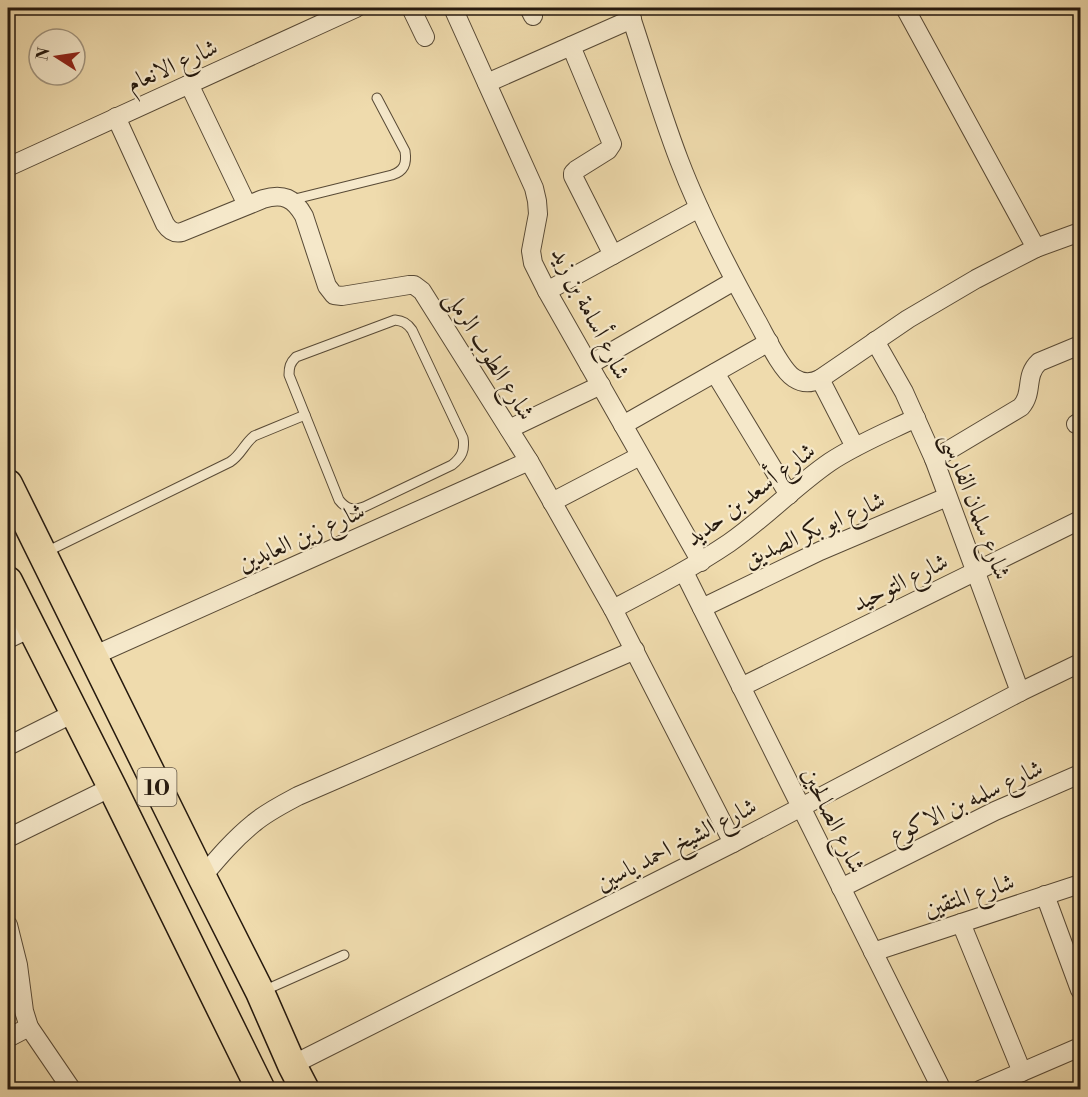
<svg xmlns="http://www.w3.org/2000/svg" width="1088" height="1097" font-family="'Libre Bodoni',Amiri,serif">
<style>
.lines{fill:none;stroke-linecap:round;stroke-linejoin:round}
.lane-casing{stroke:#584a36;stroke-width:11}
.street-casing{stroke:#584a36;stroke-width:20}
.primary-casing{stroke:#25190e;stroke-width:31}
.lane{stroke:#f5e8ca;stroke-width:9}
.street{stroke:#f5e8ca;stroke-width:18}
.primary{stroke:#efdbad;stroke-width:28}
.labels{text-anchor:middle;stroke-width:4.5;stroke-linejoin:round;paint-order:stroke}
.shield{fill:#f5e8ca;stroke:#635746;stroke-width:1.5}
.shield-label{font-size:22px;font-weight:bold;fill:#25190e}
.street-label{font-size:24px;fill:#25190e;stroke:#f5e8ca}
</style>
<rect width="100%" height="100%" fill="#efdbad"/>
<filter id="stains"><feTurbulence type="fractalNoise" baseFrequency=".00333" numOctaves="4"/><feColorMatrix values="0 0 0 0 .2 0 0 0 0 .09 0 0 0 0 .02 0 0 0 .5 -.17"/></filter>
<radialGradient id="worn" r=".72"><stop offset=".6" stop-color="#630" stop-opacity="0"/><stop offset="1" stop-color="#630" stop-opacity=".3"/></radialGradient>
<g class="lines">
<defs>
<g id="lane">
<path d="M291,200L392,175C404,171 407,164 405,151L377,98"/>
<path d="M395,320C403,321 407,323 412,330L463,438C465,450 462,457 452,465L364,507C353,511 346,509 339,500L289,375C289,367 290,363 296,357Z"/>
<path d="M44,553L230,462C241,455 244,444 254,436L305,415"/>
<path d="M263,991L344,955"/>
</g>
<g id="street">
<path d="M411,8L425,37"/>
<path d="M453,8L534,188L537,201L538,214L531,251L533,263L547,291L701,562"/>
<path d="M529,8L533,16"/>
<path d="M628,8C645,59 660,110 679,160C700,215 728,269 757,321C765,335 781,370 794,378C803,384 812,383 820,379L908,319L976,279L1036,248L1080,232"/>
<path d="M905,8L1036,248"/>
<path d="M571,46L612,144L608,150L576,170L573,173V176L613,255"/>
<path d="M487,83L632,19"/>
<path d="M189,84L247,205"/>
<path d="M116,117L165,224C169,230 174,234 182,232L263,199C283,193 294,198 304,216L327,286L334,295L342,296L409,285H414L422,291L529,461L613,609L733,843"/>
<path d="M8,167L356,8"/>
<path d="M547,291L699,208"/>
<path d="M875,341L904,392L934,459L1020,692"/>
<path d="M589,365L734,281"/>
<path d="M715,373L789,495"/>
<path d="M820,379L855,447"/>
<path d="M1076,424L1080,422"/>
<path d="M623,425L769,342"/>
<path d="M509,429L601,385"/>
<path d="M934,459L1021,407C1034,392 1024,376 1039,362L1080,345"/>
<path d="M552,502L640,456"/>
<path d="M684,572L942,1090"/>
<path d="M702,608L820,551L947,497"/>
<path d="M613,609C653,588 692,568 729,543C765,518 795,486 830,462C857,444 887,432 916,418"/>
<path d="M8,639L31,628"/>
<path d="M93,656L529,461"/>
<path d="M741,687L1080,520"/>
<path d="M8,746L74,713"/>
<path d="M8,838L112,787"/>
<path d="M202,877C218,858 234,839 254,823C267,812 283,804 298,796L635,650"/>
<path d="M841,888L995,811L1080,774"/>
<path d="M1045,895L1080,990"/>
<path d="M961,923L1022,1072"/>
<path d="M8,925L18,965L24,1011L29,1027L72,1090"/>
<path d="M873,952L1080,884"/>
<path d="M8,1038L29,1027"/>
<path d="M292,1065L733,843L1020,692L1080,663"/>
<path d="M980,1090L1080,1047"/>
</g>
<g id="primary">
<path d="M8,484L202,877L260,992L292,1065L305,1090"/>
<path d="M8,581L112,787L261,1090"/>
</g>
</defs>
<!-- lane casing -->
<use href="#lane" class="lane-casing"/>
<!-- street casing -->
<use href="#street" class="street-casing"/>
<!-- primary casing -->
<use href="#primary" class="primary-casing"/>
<!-- lane -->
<use href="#lane" class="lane"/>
<!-- street -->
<use href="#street" class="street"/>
<!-- primary -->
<use href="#primary" class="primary"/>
</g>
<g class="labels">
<!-- shield labels -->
<rect class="shield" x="137.5" y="768" width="39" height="38" rx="4.5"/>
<g class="shield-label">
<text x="157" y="795">10</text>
</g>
<!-- street labels -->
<g class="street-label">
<text transform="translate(172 65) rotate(-24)" y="8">شارع الانعام</text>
<text transform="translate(591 313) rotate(63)" y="8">شارع أسامة بن زيد</text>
<text transform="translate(490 355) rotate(58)" y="8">شارع الطوب الرملى</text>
<text transform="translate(750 494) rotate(-37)" y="8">شارع أسعد بن حديد</text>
<text transform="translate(976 506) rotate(69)" y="8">شارع سلمان الفارسى</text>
<text transform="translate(814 529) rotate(-24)" y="8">شارع ابو بكر الصديق</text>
<text transform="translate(301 537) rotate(-24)" y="8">شارع زين العابدين</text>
<text transform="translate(900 582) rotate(-26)" y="8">شارع التوحيد</text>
<text transform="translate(966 801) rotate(-25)" y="8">شارع سلمه بن الاكوع</text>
<text transform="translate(834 820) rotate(64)" y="8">شارع الصالحين</text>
<text transform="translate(676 844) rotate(-27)" y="8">شارع الشيخ احمد ياسين</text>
<text transform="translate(969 895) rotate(-18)" y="8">شارع المتقين</text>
</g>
</g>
<!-- margin -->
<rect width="1088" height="1097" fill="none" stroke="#efdbad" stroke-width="30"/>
<rect x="9" y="9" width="1070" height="1079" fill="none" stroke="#25190e" stroke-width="3"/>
<rect x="15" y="15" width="1058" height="1067" fill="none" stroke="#25190e" stroke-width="1.5"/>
<!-- north arrow -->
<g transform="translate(57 57) rotate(282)"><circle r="28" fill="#f5e8ca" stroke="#a2957f" stroke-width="1.5"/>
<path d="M0-4.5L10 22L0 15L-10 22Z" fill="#8f2418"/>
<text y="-9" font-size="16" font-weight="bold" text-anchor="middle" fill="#25190e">N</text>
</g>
<rect width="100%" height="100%" filter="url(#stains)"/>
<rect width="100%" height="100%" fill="url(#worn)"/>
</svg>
